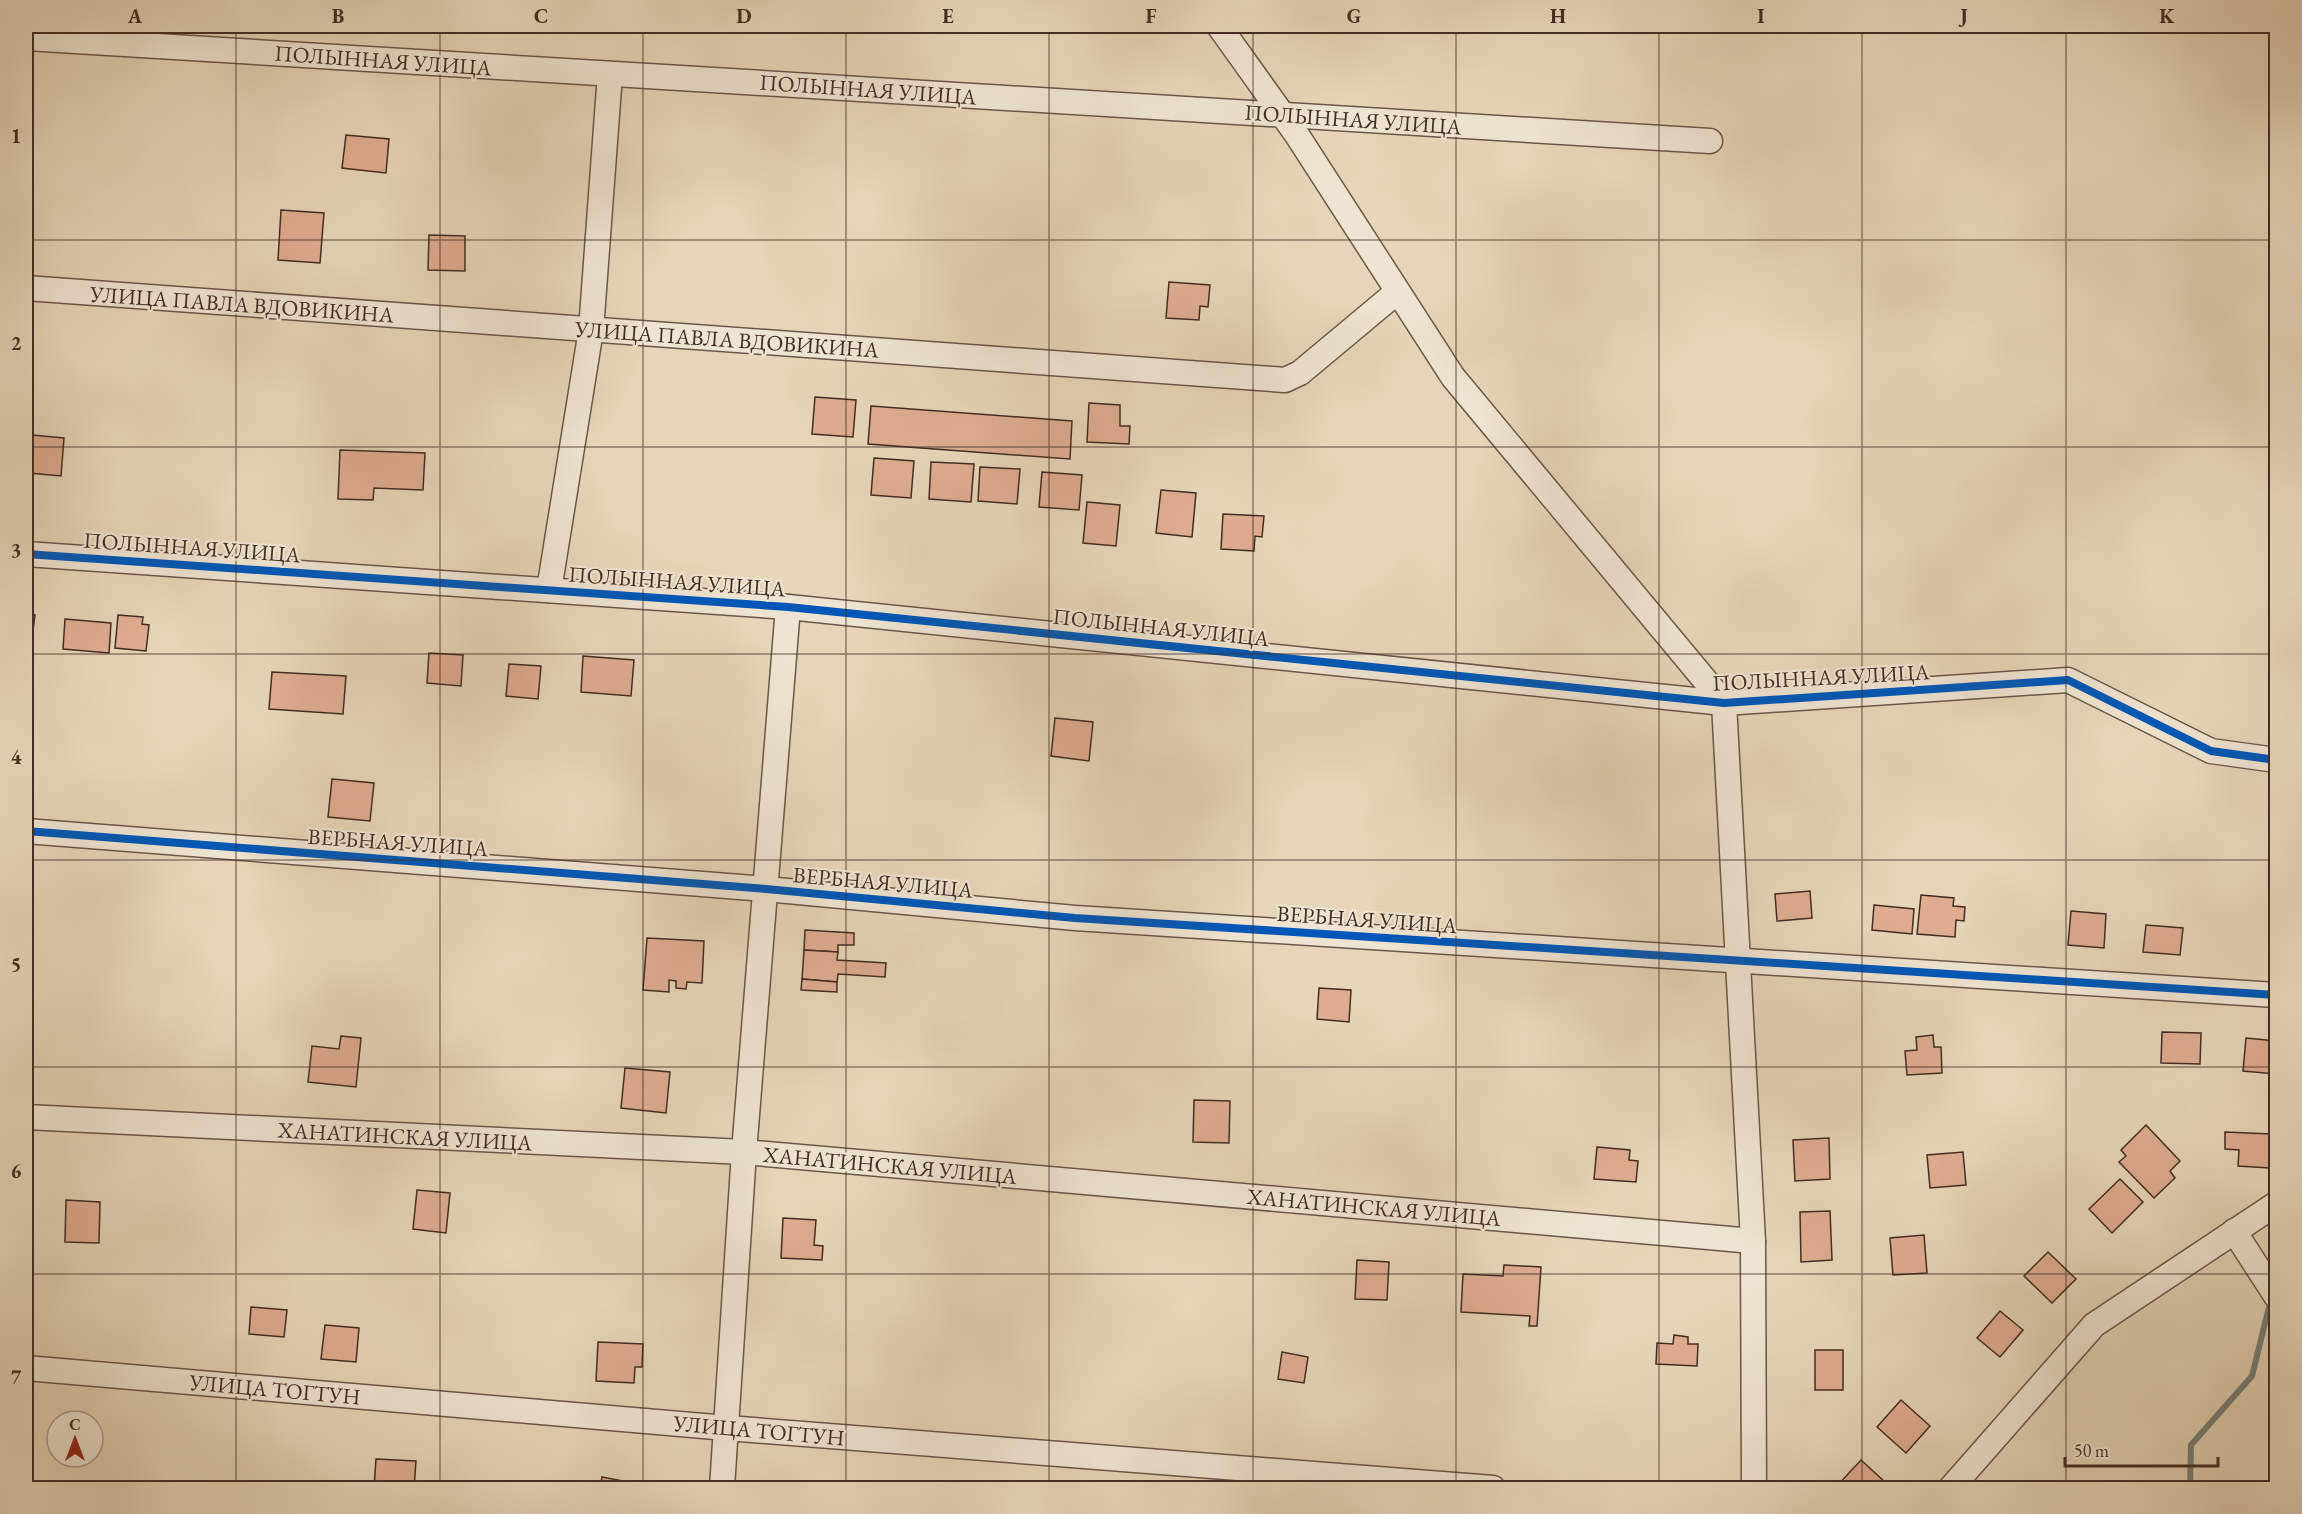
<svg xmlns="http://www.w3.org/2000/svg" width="2302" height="1514" font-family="'EB Garamond',serif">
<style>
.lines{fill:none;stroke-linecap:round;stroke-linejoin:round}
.stream{stroke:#75807a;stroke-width:6}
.building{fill:#dfac90;stroke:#432c24;stroke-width:1.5}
.minor-casing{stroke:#6c5649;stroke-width:27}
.minor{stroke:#efe4d1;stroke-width:24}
.cycleway-casing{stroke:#efe4d1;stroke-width:11}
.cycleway{stroke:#0057b8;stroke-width:8}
.grid{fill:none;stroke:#432c24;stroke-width:1.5;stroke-opacity:0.55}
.labels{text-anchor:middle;stroke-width:4.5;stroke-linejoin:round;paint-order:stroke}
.street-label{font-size:22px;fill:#432c24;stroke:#efe4d1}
.neatline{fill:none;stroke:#432c24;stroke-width:2}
.grid-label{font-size:20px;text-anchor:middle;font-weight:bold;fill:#432c24}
</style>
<rect width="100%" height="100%" fill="#e6d5b8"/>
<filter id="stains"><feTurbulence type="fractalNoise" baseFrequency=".00333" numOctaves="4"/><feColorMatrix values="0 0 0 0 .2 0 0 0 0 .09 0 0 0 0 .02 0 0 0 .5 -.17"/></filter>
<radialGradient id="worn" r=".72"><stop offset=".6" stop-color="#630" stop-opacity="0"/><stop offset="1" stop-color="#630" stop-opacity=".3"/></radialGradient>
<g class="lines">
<!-- stream -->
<path class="stream" d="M2190,1488L2191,1445L2252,1376L2269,1307"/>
</g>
<!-- building -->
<g class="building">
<path d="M346,135L389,139L386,173L342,168Z"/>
<path d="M281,210L324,213L320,263L278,260Z"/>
<path d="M429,235L465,236V271L428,270Z"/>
<path d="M1169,282L1210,285L1208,307L1200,306L1199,320L1166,318Z"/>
<path d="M815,397L856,400L853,437L812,434Z"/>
<path d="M1089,403L1120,405V426H1130L1129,444L1087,442Z"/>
<path d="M871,406L1072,421L1070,459L868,444Z"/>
<path d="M32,435L64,438L61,476L29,473Z"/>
<path d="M340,450L425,453L423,490L374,488L373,500L338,499Z"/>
<path d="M874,458L914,461L911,498L871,495Z"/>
<path d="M931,462L974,464L971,502L929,499Z"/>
<path d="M980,467L1020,469L1017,504L978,501Z"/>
<path d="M1042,472L1082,475L1079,510L1039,507Z"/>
<path d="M1161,490L1196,493L1192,537L1156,533Z"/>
<path d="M1087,502L1120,505L1116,546L1083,543Z"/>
<path d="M1223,514L1264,516L1262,537L1255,536L1254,551L1221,549Z"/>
<path d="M26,614L35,615L31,647H26Z"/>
<path d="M118,615L143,617L142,624L149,625L146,651L115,648Z"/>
<path d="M65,619L111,623L109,653L63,649Z"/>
<path d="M429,653L463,655L461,686L427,683Z"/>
<path d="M583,656L634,660L631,696L581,692Z"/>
<path d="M509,664L541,666L538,699L506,696Z"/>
<path d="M272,672L346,676L343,714L269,709Z"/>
<path d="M1055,718L1093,722L1089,761L1051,756Z"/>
<path d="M332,779L374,783L370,821L328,817Z"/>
<path d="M1810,891L1812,918L1777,921L1775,894Z"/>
<path d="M1921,895L1954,898L1953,906L1965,907L1964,921L1956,920L1955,937L1917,934Z"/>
<path d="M1874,905L1914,909L1912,934L1872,930Z"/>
<path d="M2071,911L2106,914L2104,948L2068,945Z"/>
<path d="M2146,925L2183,928L2180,955L2143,952Z"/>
<path d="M805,930L854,933V945H838V952L804,950Z"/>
<path d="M647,938L704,941L702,983L687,982L686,989L676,988V981L669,980V992L643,990Z"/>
<path d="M804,950L838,952L837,960L886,963L885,977L838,974L837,982L802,979Z"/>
<path d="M802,979L837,982V992L801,990Z"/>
<path d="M1319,988L1351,990L1349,1022L1317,1019Z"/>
<path d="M2162,1032L2201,1033L2200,1064L2161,1063Z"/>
<path d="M1933,1035L1934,1047H1941L1942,1073L1907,1075L1905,1051L1917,1050L1916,1037Z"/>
<path d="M341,1036L361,1038L356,1087L308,1082L312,1046L339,1049Z"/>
<path d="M2246,1038L2276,1041V1074L2243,1071Z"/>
<path d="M625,1068L670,1072L666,1113L621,1108Z"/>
<path d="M1194,1100L1230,1101L1229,1143L1193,1142Z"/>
<path d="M2146,1125L2180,1161L2170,1171L2175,1178L2154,1198L2119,1162L2126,1156L2121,1150Z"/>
<path d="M2225,1132L2271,1134L2269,1168L2238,1166L2239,1150L2225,1149Z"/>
<path d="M1829,1138L1830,1179L1795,1181L1793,1140Z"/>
<path d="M1597,1147L1630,1150L1629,1160L1638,1161L1636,1182L1594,1179Z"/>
<path d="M1963,1152L1966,1185L1930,1188L1927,1155Z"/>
<path d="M2120,1179L2143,1202L2112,1233L2089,1209Z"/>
<path d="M417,1190L450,1193L446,1233L413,1229Z"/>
<path d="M66,1200L100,1202L99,1243L65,1242Z"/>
<path d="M1830,1211L1832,1260L1801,1262L1800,1212Z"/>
<path d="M783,1218L816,1220L814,1245L823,1246L822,1260L781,1258Z"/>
<path d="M1924,1235L1927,1273L1893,1275L1890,1238Z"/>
<path d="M2048,1252L2076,1279L2052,1303L2024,1276Z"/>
<path d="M1357,1260L1389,1262L1387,1300L1355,1299Z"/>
<path d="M1504,1265L1541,1267L1537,1326H1529L1530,1316L1461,1312L1463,1274L1503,1276Z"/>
<path d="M251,1307L287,1310L284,1337L249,1334Z"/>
<path d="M2000,1311L2023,1330L2000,1357L1977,1338Z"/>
<path d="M325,1325L359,1328L356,1362L321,1359Z"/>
<path d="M1674,1335L1688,1337V1344H1698L1697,1366L1656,1364L1657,1343L1673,1344Z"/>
<path d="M598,1342L643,1344L642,1367H635L634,1383L596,1381Z"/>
<rect x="1815" y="1350" width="28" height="40"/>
<path d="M1282,1352L1308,1357L1304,1383L1278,1379Z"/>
<path d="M1901,1400L1930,1426L1906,1453L1877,1427Z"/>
<path d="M376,1459L416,1461L414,1488H374Z"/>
<path d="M1861,1460L1886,1483L1881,1488H1835Z"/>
<path d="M602,1477L634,1483L633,1488H600Z"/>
</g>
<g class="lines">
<defs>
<g id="minor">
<path d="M1219,26L1297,135L1453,377L1724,703L1753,1241L1754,1488"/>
<path d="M26,38L1710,141"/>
<path d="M26,288L1285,380L1300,373L1397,292"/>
<path d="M26,554L788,607L1724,703L2068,680L2211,751L2276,760"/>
<path d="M549,590L591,330L610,74"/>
<path d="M26,831L766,889L1075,918L2276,995"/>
<path d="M26,1117L744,1152L1753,1241"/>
<path d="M2234,1231L2276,1296"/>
<path d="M26,1368L727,1428L1493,1488"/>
<path d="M722,1488L744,1152L788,607"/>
<path d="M1951,1488L2094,1325L2276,1204"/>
</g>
</defs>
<!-- minor casing -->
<use href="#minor" class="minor-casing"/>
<!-- minor -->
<use href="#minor" class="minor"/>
<defs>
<g id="cycleway">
<path d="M26,554L788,607L1724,703L2068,680L2211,751L2276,760"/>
<path d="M26,831L766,889L1075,918L2276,995"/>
</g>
</defs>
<!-- cycleway casing -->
<use href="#cycleway" class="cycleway-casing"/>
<!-- cycleway -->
<use href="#cycleway" class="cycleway"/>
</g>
<!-- grid -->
<path class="grid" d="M236,26V1488M440,26V1488M643,26V1488M846,26V1488M1049,26V1488M1253,26V1488M1456,26V1488M1659,26V1488M1862,26V1488M2066,26V1488M26,240H2276M26,447H2276M26,654H2276M26,860H2276M26,1067H2276M26,1274H2276"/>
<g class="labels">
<!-- street labels -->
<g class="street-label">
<text transform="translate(383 60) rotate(4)" y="8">ПОЛЫННАЯ УЛИЦА</text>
<text transform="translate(868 89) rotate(4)" y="8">ПОЛЫННАЯ УЛИЦА</text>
<text transform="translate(1353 119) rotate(4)" y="8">ПОЛЫННАЯ УЛИЦА</text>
<text transform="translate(242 304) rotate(4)" y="8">УЛИЦА ПАВЛА ВДОВИКИНА</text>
<text transform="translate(727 339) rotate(4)" y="8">УЛИЦА ПАВЛА ВДОВИКИНА</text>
<text transform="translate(192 547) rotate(4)" y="8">ПОЛЫННАЯ УЛИЦА</text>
<text transform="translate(677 581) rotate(4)" y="8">ПОЛЫННАЯ УЛИЦА</text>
<text transform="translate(1161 627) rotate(6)" y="8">ПОЛЫННАЯ УЛИЦА</text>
<text transform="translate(1821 677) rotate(-3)" y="8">ПОЛЫННАЯ УЛИЦА</text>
<text transform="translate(398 842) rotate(4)" y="8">ВЕРБНАЯ УЛИЦА</text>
<text transform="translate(883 882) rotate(5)" y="8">ВЕРБНАЯ УЛИЦА</text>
<text transform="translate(1367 919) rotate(4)" y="8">ВЕРБНАЯ УЛИЦА</text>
<text transform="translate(405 1136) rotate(3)" y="8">ХАНАТИНСКАЯ УЛИЦА</text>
<text transform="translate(890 1165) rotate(5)" y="8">ХАНАТИНСКАЯ УЛИЦА</text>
<text transform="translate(1374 1207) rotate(5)" y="8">ХАНАТИНСКАЯ УЛИЦА</text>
<text transform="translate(275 1389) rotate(5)" y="8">УЛИЦА ТОГТУН</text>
<text transform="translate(759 1430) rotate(5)" y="8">УЛИЦА ТОГТУН</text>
</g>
</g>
<!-- margin -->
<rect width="2302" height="1514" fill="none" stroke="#e6d5b8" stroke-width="66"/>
<!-- north arrow -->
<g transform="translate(75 1439)"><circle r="28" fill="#efe4d1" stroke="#aa9a8c" stroke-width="1.5"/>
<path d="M0-4.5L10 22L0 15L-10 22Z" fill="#8f2418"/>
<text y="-9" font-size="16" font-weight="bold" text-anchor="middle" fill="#432c24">С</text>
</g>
<!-- scale -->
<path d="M2065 1457v9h153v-9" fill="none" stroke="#432c24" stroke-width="3"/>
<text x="2074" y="1457" font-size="18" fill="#432c24" stroke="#efe4d1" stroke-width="4.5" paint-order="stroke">50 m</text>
<rect x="33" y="33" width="2236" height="1448" class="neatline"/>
<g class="grid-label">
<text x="135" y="23">A</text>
<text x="338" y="23">B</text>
<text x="541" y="23">C</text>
<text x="744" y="23">D</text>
<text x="948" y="23">E</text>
<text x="1151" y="23">F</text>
<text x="1354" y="23">G</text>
<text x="1558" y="23">H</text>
<text x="1761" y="23">I</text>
<text x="1964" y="23">J</text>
<text x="2167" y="23">K</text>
<text x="16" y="143">1</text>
<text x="16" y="350">2</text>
<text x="16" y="557">3</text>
<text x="16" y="764">4</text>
<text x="16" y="971">5</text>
<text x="16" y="1178">6</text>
<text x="16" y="1384">7</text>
</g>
<rect width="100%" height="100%" filter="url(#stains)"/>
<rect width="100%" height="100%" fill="url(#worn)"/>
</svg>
